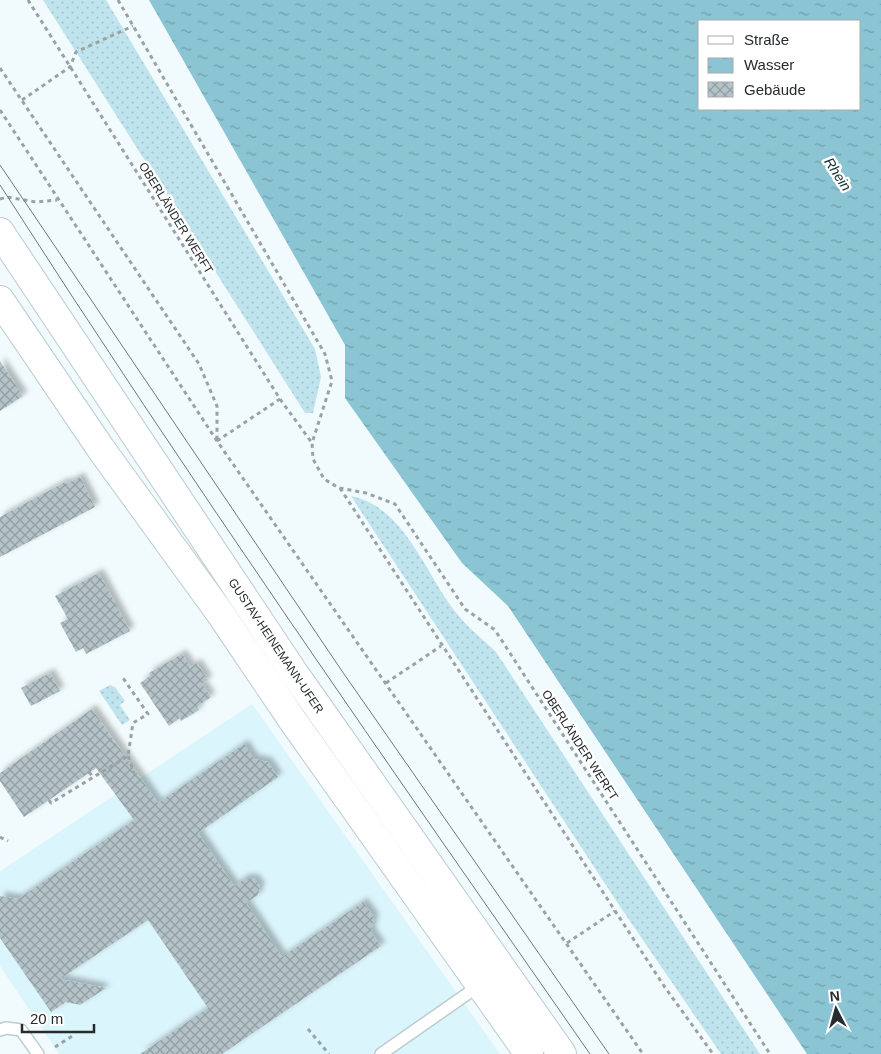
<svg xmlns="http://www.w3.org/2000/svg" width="881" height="1054" font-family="Arial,sans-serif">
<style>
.built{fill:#dbf5fc}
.grass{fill:url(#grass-dots)}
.water{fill:url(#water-ripples);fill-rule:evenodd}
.building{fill:url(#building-cross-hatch);filter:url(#shadow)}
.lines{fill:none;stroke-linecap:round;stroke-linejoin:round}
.lane-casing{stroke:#bcccd1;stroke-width:14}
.primary-casing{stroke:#bcccd1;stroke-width:30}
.path{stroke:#9aa2a4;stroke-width:3;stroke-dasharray:4 4;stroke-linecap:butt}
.lane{stroke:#fff;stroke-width:11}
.primary{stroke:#fff;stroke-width:28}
.tram{stroke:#707779;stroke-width:1}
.labels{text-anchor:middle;stroke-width:5;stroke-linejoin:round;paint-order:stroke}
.street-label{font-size:12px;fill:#262c2e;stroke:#fff}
.water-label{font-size:14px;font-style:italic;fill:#112e35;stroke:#fff}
</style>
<defs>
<pattern id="grass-dots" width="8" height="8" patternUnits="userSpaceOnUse" patternTransform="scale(1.25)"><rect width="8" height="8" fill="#c0e4ee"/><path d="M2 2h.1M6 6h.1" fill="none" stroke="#a5c4cc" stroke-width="1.8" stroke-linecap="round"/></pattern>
<pattern id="water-ripples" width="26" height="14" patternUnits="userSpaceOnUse" patternTransform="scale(1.25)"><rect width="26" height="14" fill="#8bc4d3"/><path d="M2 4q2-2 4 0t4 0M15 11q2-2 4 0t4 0" fill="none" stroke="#719fac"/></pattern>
<pattern id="building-cross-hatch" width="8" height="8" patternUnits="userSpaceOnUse" patternTransform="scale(1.25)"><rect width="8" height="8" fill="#b3c3c8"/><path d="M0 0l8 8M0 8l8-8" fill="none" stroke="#919fa3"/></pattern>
<filter id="shadow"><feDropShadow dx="4.5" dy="-4.5" stdDeviation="2.5" flood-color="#0004"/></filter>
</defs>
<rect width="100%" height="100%" fill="#f1fbfd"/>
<!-- built -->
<path class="built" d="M252,704L500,1054H59L0,966V871Z"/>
<!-- grass -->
<g class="grass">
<path d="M43,0H106L315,349L321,377L313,413H305Z"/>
<path d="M351,496C406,507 426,577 458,615C469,629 484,640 496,652L760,1054H721L621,908Z"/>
<path d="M110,685L115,687L125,701L120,705L130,720L122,725L99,691Z"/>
</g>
<!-- water -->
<path class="water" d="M149,0H881V1054H807L508,606L462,563L345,398V345ZM700,21H860V109H700Z"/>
<!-- building -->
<g class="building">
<path d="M0,361L23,396L0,411Z"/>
<path d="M80,477L95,507L0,557V517L65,482L66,484Z"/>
<path d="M99,573L130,631L86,654L83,648L76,652L60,623L68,619L55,596Z"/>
<path d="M182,654L191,667L197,663L208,680L202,684L211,697L197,707L199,710L181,721L180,718L169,726L140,683L150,676L149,673Z"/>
<path d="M50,673L60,691L31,706L21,688Z"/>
<path d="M92,709L158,803L244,744L254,759L268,762L278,777L198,833L234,886L246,878L255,879L260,886L258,895L246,903L282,957L363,902L374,917L371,932L381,946L222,1054H140L208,1008L148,920L60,979L106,988L80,1005L66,1002L51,1012L0,938V896L18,899L134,820L96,768L24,817L0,781V773Z"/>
</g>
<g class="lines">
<defs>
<g id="lane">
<path d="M0,1030L6,1028L21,1030L38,1054"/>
<path d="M381,1054L480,985"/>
</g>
<g id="primary">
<path d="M0,232L294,673L562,1054"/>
<path d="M0,300L101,449L220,613L293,721L529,1054"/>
</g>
</defs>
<!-- lane casing -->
<use href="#lane" class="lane-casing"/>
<!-- primary casing -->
<use href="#primary" class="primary-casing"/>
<!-- path -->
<g class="path">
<path d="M28,0L280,399L312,443"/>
<path d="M118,0L325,354L332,381L312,443L313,459L324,479L339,488L366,493L395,504L465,609L495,630L770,1054"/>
<path d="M0,68L199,364L217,406V441"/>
<path d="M22,100L70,67L76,52L133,26"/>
<path d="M0,110L217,441L643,1054"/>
<path d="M0,199L7,197L36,202L57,200"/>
<path d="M217,441L280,399"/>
<path d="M340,488L664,986L713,1054"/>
<path d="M386,683L441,646"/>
<path d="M128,756L134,773"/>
<path d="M89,772L93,777"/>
<path d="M49,800L51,803L128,756L133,723L148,714L123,678"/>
<path d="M0,837L8,841"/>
<path d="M567,943L615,911"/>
<path d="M308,1029L329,1054"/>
<path d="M55,1047L74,1035"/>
</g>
<!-- lane -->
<use href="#lane" class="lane"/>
<!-- primary -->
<use href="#primary" class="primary"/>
<!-- tram -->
<g class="tram">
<path d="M0,165L344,674L609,1054"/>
<path d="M0,185C189,480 390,767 590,1054"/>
</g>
</g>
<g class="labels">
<!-- street labels -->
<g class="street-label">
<text transform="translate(176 218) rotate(58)" y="4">OBERLÄNDER WERFT</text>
<text transform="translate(276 646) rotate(56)" y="4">GUSTAV-HEINEMANN-UFER</text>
<text transform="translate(580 745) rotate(57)" y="4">OBERLÄNDER WERFT</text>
</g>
<!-- water labels -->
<g class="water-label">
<text transform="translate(838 174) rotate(57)" y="5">Rhein</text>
</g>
</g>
<!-- legend -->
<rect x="698" y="20" width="162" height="90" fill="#ffffff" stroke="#a8abab"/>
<rect x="708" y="36" width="25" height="8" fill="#ffffff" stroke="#a8abab"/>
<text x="744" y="45" font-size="15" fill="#262c2e">Straße</text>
<rect x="708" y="58" width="25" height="15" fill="url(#water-ripples)" stroke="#a8abab"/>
<text x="744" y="70" font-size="15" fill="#262c2e">Wasser</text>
<rect x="708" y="82" width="25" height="15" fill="url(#building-cross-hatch)" stroke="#a8abab"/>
<text x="744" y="95" font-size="15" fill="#262c2e">Gebäude</text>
<!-- north arrow -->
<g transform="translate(836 1009) rotate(354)" stroke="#ffffff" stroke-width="4" paint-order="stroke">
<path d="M0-4L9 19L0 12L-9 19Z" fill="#262c2e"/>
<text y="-8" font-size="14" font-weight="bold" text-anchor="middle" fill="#262c2e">N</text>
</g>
<!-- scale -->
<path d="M22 1024v8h72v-8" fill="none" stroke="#262c2e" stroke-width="2.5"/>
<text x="30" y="1024" font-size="15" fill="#262c2e" stroke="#ffffff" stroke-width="4" paint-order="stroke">20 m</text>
</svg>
